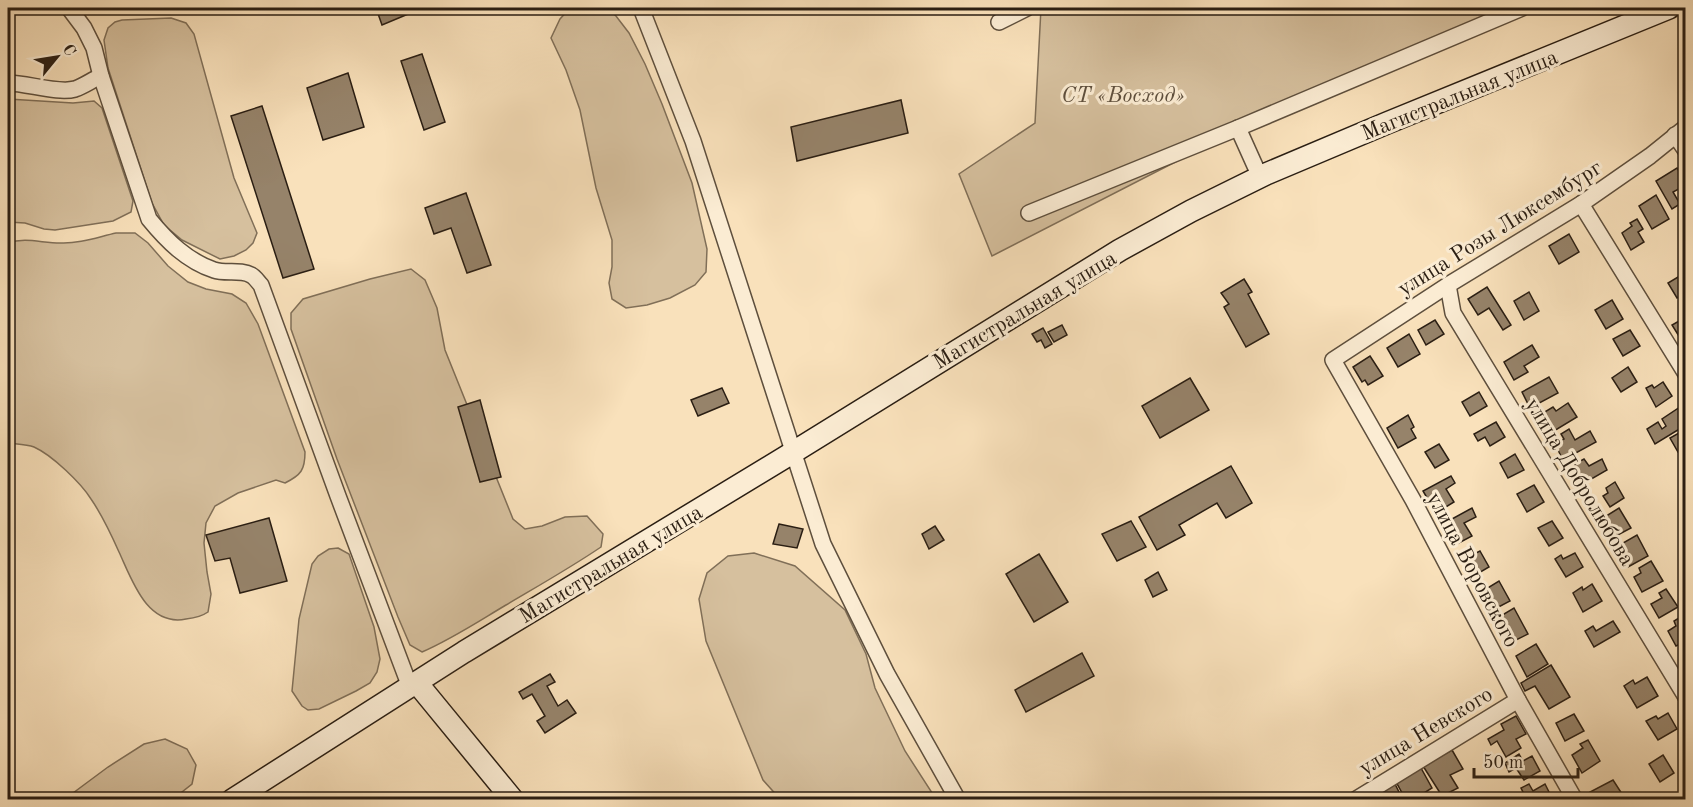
<svg xmlns="http://www.w3.org/2000/svg" width="1693" height="807" font-family="'Old Standard TT',serif">
<style>
.green{fill:#d6c09e;stroke:#806f58;stroke-width:1.5}
.building{fill:#96836a;stroke:#2a1e13;stroke-width:1.5}
.lines{fill:none;stroke-linecap:round;stroke-linejoin:round}
.street-casing{stroke:#5e4f3d;stroke-width:18}
.secondary-casing{stroke:#2a1e13;stroke-width:24}
.street{stroke:#fbecd3;stroke-width:15}
.secondary{stroke:#fbecd3;stroke-width:21}
.labels{text-anchor:middle;stroke-width:6;stroke-linejoin:round;paint-order:stroke}
.park-label{font-size:22px;font-style:italic;fill:#5e4f3d;stroke:#fbecd3}
.street-label{font-size:22px;fill:#2a1e13;stroke:#fbecd3}
</style>
<rect width="100%" height="100%" fill="#f9e1bb"/>
<filter id="stains"><feTurbulence type="fractalNoise" baseFrequency=".00333" numOctaves="4"/><feColorMatrix values="0 0 0 0 .2 0 0 0 0 .09 0 0 0 0 .02 0 0 0 .5 -.17"/></filter>
<radialGradient id="worn" r=".72"><stop offset=".6" stop-color="#630" stop-opacity="0"/><stop offset="1" stop-color="#630" stop-opacity=".3"/></radialGradient>
<!-- green -->
<g class="green">
<path d="M570,8H607L616,16L629,33L645,64L662,104L692,183L707,249L706,272L695,285L670,298L647,305L626,308L612,299L609,283L612,267V240L596,188L580,110L566,70L551,38L560,19Z"/>
<path d="M1041,8H1533L1224,137L992,256L959,174L1035,123Z"/>
<path d="M171,18L186,23L194,34L234,178L257,233L253,243L246,250L234,256L220,259L182,240L164,225L152,203L108,68L104,40L108,28L115,22L122,20Z"/>
<path d="M8,99L73,103L94,101L102,108L133,201L131,212L113,221L55,230L44,229L25,223L8,222Z"/>
<path d="M116,233H135L148,243L168,266L188,282L206,289L232,294L246,303L258,324L305,452C305,470 301,475 285,483L276,480L238,493L215,506L206,523L204,543L207,572L211,594L208,612C201,617 194,618 186,619C147,627 132,580 119,552C111,534 102,515 91,499C81,483 52,455 34,447C27,444 16,444 8,443V243C25,237 42,243 60,243C79,244 98,237 116,233Z"/>
<path d="M411,269L425,280L437,308L445,350L513,519L525,529L542,526L565,517L587,516L603,534L601,547C570,568 538,586 506,605C479,621 452,639 422,652L410,645L398,617L337,459L291,329V313L303,299L370,279Z"/>
<path d="M338,548L349,554L374,627L380,659L377,672L370,683L356,691L319,709L308,710L302,706L292,691L299,619L312,564L318,556L329,549Z"/>
<path d="M754,553L795,566L845,610L866,654L875,688L905,751L936,799H780L763,780L706,641L699,599L707,573L728,556Z"/>
<path d="M165,739L187,749L196,765L192,784L173,799H65L108,767L144,744Z"/>
</g>
<!-- building -->
<g class="building">
<path d="M376,8H412L413,12L382,25Z"/>
<path d="M422,54L445,122L424,130L401,61Z"/>
<path d="M348,73L364,127L323,140L307,88Z"/>
<path d="M901,100L908,133L797,161L791,127Z"/>
<path d="M262,106L314,269L283,278L231,116Z"/>
<path d="M1677,168L1686,182V185L1673,192L1680,204L1672,209L1656,181Z"/>
<path d="M466,193L491,265L467,273L451,228L434,234L425,208Z"/>
<path d="M1656,195L1669,219L1652,229L1639,206Z"/>
<path d="M1637,219L1643,229L1638,232L1644,242L1631,250L1622,233L1632,226L1630,223Z"/>
<path d="M1569,234L1579,252L1559,264L1549,246Z"/>
<path d="M1683,274L1686,278V293L1677,298L1668,283Z"/>
<path d="M1244,279L1252,292L1248,294L1269,334L1246,347L1224,307L1229,304L1221,293Z"/>
<path d="M1487,287L1511,325L1503,330L1489,308L1478,315L1468,299Z"/>
<path d="M1529,292L1539,311L1524,320L1514,301Z"/>
<path d="M1612,300L1623,319L1606,329L1595,310Z"/>
<path d="M1686,317V339L1682,341L1672,325Z"/>
<path d="M1435,320L1444,334L1426,345L1418,330Z"/>
<path d="M1062,325L1067,335L1054,342L1048,332Z"/>
<path d="M1043,328L1052,344L1045,348L1041,340L1037,342L1032,334Z"/>
<path d="M1630,330L1640,346L1623,356L1613,339Z"/>
<path d="M1409,334L1420,354L1398,367L1387,348Z"/>
<path d="M1532,345L1539,357L1524,366L1528,372L1514,380L1504,362Z"/>
<path d="M1370,356L1383,376L1368,385L1365,380L1362,382L1353,367Z"/>
<path d="M1628,367L1637,382L1621,392L1612,378Z"/>
<path d="M1549,377L1558,393L1530,408L1522,392Z"/>
<path d="M1190,378L1209,410L1160,438L1142,406Z"/>
<path d="M1663,382L1672,396L1656,407L1646,388L1652,385L1654,388Z"/>
<path d="M722,388L729,403L698,416L691,400Z"/>
<path d="M1479,392L1487,406L1470,416L1462,402Z"/>
<path d="M480,400L501,477L480,482L458,407Z"/>
<path d="M1568,403L1577,417L1549,434L1538,416L1553,407L1556,411Z"/>
<path d="M1680,407L1686,415V425L1655,444L1647,429L1658,422L1662,429L1666,426L1662,419Z"/>
<path d="M1408,415L1414,427L1411,429L1416,438L1398,448L1387,428Z"/>
<path d="M1496,422L1505,437L1490,446L1485,437L1478,441L1474,434Z"/>
<path d="M1569,429L1575,440L1590,431L1596,442L1563,460L1555,444L1564,439L1561,434Z"/>
<path d="M1686,429V448L1678,452L1670,438Z"/>
<path d="M1439,444L1449,460L1435,468L1425,452Z"/>
<path d="M1515,454L1524,470L1508,478L1500,463Z"/>
<path d="M1584,459L1589,466L1602,459L1607,470L1581,485L1573,471L1576,470L1573,465Z"/>
<path d="M1231,466L1252,503L1226,518L1217,503L1179,525L1185,535L1157,550L1139,517Z"/>
<path d="M1451,476L1455,483L1446,489L1454,502L1436,513L1423,491Z"/>
<path d="M1615,482L1624,498L1610,507L1603,496L1608,493L1606,488Z"/>
<path d="M1534,485L1544,502L1527,512L1517,494Z"/>
<path d="M1472,508L1476,517L1464,523L1472,536L1455,545L1446,529L1453,525L1450,520Z"/>
<path d="M1619,508L1631,528L1614,537L1603,518Z"/>
<path d="M269,518L287,581L240,593L230,558L215,561L206,535Z"/>
<path d="M1131,521L1146,547L1117,561L1102,534Z"/>
<path d="M1552,521L1563,538L1549,546L1538,528Z"/>
<path d="M779,524L803,529L797,548L773,544Z"/>
<path d="M935,526L944,540L929,549L922,534Z"/>
<path d="M1637,535L1648,556L1628,567L1616,547Z"/>
<path d="M1480,551L1489,567L1472,577L1465,564L1472,559L1470,556Z"/>
<path d="M1575,553L1583,567L1566,577L1555,559L1561,555L1563,559Z"/>
<path d="M1039,554L1068,602L1034,622L1006,574Z"/>
<path d="M1651,561L1663,581L1642,592L1634,577L1641,573L1639,568Z"/>
<path d="M1158,572L1167,590L1153,597L1145,580Z"/>
<path d="M1499,581L1510,601L1491,611L1481,592Z"/>
<path d="M1592,584L1602,601L1583,612L1573,593L1582,587L1583,590Z"/>
<path d="M1666,589L1678,607L1659,618L1651,604L1662,598L1659,593Z"/>
<path d="M1514,608L1528,634L1510,643L1501,627L1504,625L1499,617Z"/>
<path d="M1682,616L1686,623V641L1676,646L1668,631L1676,626L1674,621Z"/>
<path d="M1613,621L1620,632L1594,647L1585,631L1593,626L1596,631Z"/>
<path d="M1536,644L1548,664L1527,677L1516,656Z"/>
<path d="M1082,653L1094,676L1026,712L1015,690Z"/>
<path d="M1551,665L1570,697L1549,709L1535,686L1525,691L1521,683Z"/>
<path d="M550,674L555,682L547,686L558,706L567,700L576,713L545,733L537,721L545,716L532,694L523,699L519,692Z"/>
<path d="M1647,677L1658,696L1637,708L1624,686L1633,680L1635,684Z"/>
<path d="M1668,713L1677,729L1658,740L1646,721L1656,716L1658,719Z"/>
<path d="M1574,714L1584,731L1565,741L1556,723Z"/>
<path d="M1516,716L1526,734L1516,739L1521,748L1506,757L1497,741L1491,745L1488,739L1504,730L1501,724Z"/>
<path d="M1588,740L1600,761L1582,773L1572,755L1583,748L1580,744Z"/>
<path d="M1452,750L1463,769L1450,775L1458,788L1442,796L1423,766Z"/>
<path d="M1519,754L1523,761L1532,756L1540,771L1524,780L1516,768L1509,772L1505,763Z"/>
<path d="M1663,755L1674,773L1660,782L1649,764Z"/>
<path d="M1421,768L1432,788L1413,800H1406L1395,780L1405,778Z"/>
<path d="M1613,780L1624,797L1618,800H1595L1590,792Z"/>
<path d="M1395,784L1403,800H1378L1375,795Z"/>
<path d="M1529,784L1533,791L1545,784L1553,800H1527L1521,788Z"/>
</g>
<g class="lines">
<defs>
<g id="street">
<path d="M69,8L84,28L94,48L101,76L149,219C167,241 187,261 214,270C225,274 241,269 251,275C255,277 258,282 261,285L338,496L410,687"/>
<path d="M641,8L693,141L823,544L887,674L958,800"/>
<path d="M999,22L1027,8"/>
<path d="M8,83C27,83 58,94 75,89C84,86 92,80 101,76"/>
<path d="M1238,128L1260,177"/>
<path d="M1675,135L1686,151"/>
<path d="M1581,204L1686,374"/>
<path d="M1029,213L1238,128L1522,8"/>
<path d="M1448,285L1453,313L1686,697"/>
<path d="M1355,800L1518,700"/>
<path d="M1575,800L1518,700L1413,500L1333,360L1448,285L1581,204L1650,156L1686,127"/>
</g>
<g id="secondary">
<path d="M417,683L513,800"/>
<path d="M232,800L464,652L792,453L1120,250L1191,211L1266,174L1387,123L1669,8"/>
</g>
</defs>
<!-- street casing -->
<use href="#street" class="street-casing"/>
<!-- secondary casing -->
<use href="#secondary" class="secondary-casing"/>
<!-- street -->
<use href="#street" class="street"/>
<!-- secondary -->
<use href="#secondary" class="secondary"/>
</g>
<g class="labels">
<!-- park labels -->
<g class="park-label">
<text x="1123" y="102">СТ «Восход»</text>
</g>
<!-- street labels -->
<g class="street-label">
<text transform="translate(1459 94) rotate(-22)" y="8">Магистральная улица</text>
<text transform="translate(1499 227) rotate(-32)" y="8">улица Розы Люксембург</text>
<text transform="translate(1024 309) rotate(-31)" y="8">Магистральная улица</text>
<text transform="translate(1581 481) rotate(59)" y="8">улица Добролюбова</text>
<text transform="translate(610 563) rotate(-31)" y="8">Магистральная улица</text>
<text transform="translate(1474 569) rotate(62)" y="8">улица Воровского</text>
<text transform="translate(1425 730) rotate(-31)" y="8">улица Невского</text>
</g>
</g>
<!-- margin -->
<rect width="1693" height="807" fill="none" stroke="#f9e1bb" stroke-width="30"/>
<rect x="9" y="9" width="1675" height="789" fill="none" stroke="#2a1e13" stroke-width="3"/>
<rect x="15" y="15" width="1663" height="777" fill="none" stroke="#2a1e13" stroke-width="1.5"/>
<!-- north arrow -->
<g transform="translate(57 57) rotate(60)" stroke="#fbecd3" stroke-width="4.5" paint-order="stroke">
<path d="M0-4.5L10 22L0 15L-10 22Z" fill="#2a1e13"/>
<text y="-9" font-size="16" font-weight="bold" text-anchor="middle" fill="#2a1e13">С</text>
</g>
<!-- scale -->
<path d="M1474 768v9h104v-9" fill="none" stroke="#2a1e13" stroke-width="3"/>
<text x="1483" y="768" font-size="18" fill="#2a1e13" stroke="#fbecd3" stroke-width="4.5" paint-order="stroke">50 m</text>
<rect width="100%" height="100%" filter="url(#stains)"/>
<rect width="100%" height="100%" fill="url(#worn)"/>
</svg>
